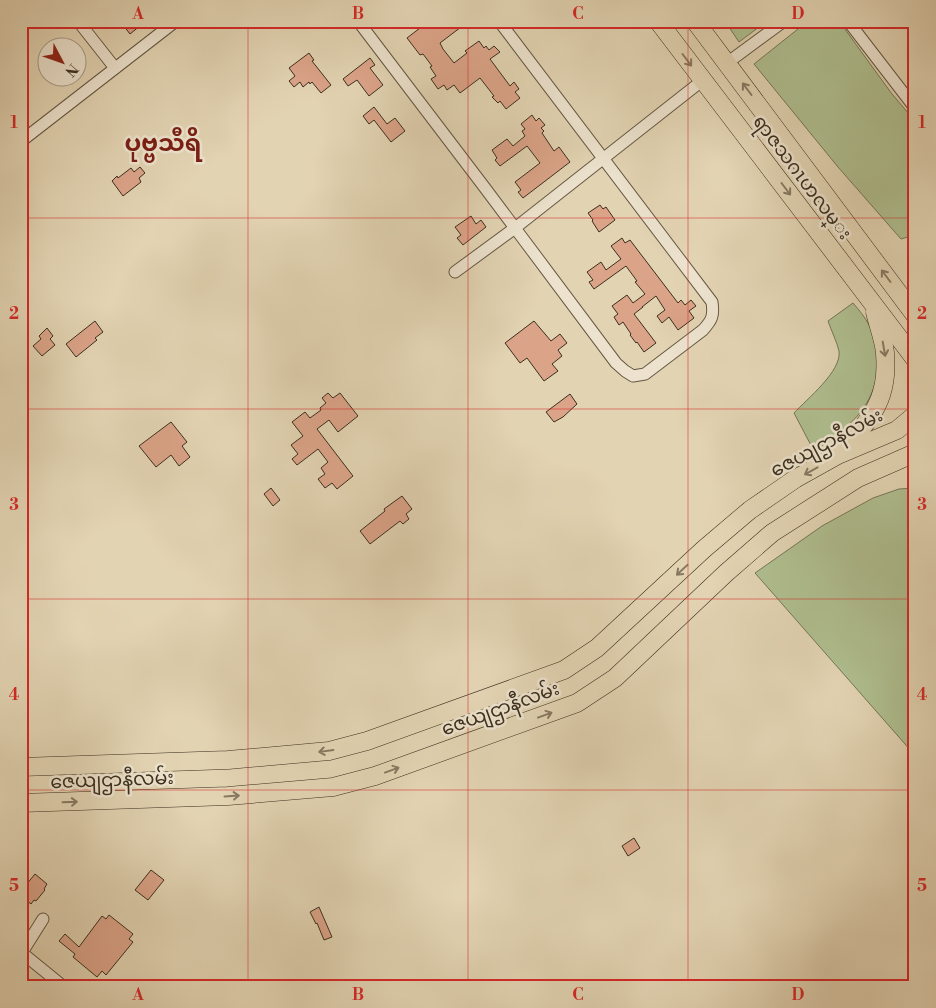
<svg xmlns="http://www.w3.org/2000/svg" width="936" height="1008" font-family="'Libre Bodoni','Noto Sans Myanmar',serif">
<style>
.green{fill:#afbe8f;stroke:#757656}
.building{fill:#dba388;stroke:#3b2f1e}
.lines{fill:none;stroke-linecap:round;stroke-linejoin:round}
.minor-casing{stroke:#655843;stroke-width:13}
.primary-casing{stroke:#3b2f1e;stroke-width:19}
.minor{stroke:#ece2cd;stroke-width:11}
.primary{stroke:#e2d3b2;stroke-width:18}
.oneway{stroke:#867961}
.grid{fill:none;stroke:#d62828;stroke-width:1;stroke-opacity:0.55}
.labels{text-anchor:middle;stroke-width:5;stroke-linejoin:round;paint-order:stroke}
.street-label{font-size:19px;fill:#3b2f1e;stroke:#ece2cd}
.district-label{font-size:24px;font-weight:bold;fill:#7a1f14;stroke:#ece2cd}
.neatline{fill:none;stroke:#d62828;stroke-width:2}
.grid-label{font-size:16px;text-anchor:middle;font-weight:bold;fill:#d62828}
</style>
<rect width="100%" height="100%" fill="#e2d3b2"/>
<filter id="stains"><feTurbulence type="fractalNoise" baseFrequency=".004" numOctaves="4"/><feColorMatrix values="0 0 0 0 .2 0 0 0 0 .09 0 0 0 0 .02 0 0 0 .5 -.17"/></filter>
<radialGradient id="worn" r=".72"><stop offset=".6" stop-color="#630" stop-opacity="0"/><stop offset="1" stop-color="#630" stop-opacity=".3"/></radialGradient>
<!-- green -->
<g class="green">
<path d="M725,21H767L739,42Z"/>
<path d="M808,21H839L892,94L915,121V235L901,239L838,167L754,64Z"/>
<path d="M853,303C859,310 865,317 869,325C876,337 879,352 878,366C875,408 847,429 814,451L794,413C807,399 842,371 839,351C837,342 831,330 828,321Z"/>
<path d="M915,488V749L912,752L755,573L822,526L873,498L899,489Z"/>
</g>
<!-- building -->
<g class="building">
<path d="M120,21H146L130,34Z"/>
<path d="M429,21H469L440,43L443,49L454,63L467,53L465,51L479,41L484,48L486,46L489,50L494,46L500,52L490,59L510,86L514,82L519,89L515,92L520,98L506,109L500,101L498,103L492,97L494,96L480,78L460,93L454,85L447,90L444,85L438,89L431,79L436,76L430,67L432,66L423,54L420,55L407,38Z"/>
<path d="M309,53L314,60L312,61L331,85L321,93L312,82L310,84L309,82L303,87L300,82L294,87L289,81L295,76L289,68Z"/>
<path d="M370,58L375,65L370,68L383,85L369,96L357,80L348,86L343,79Z"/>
<path d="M374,107L387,124L395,118L405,131L391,142L374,120L369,124L363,116Z"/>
<path d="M532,115L536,121L539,118L545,125L541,128L544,131L542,133L554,151L559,147L570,162L523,198L518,192L521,190L515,182L540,163L527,146L500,166L495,160L497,158L492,150L507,139L513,146L525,136L522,131L525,129L521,124Z"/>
<path d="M140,167L145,173L139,178L141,182L123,196L112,181L117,176L118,178L131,168L134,172Z"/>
<path d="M600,205L603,209L606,207L615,220L599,232L592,221L593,220L588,213Z"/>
<path d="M471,216L476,224L481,220L486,227L463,245L457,238L461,235L455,227Z"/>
<path d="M622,238L625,243L630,240L678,303L681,300L685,305L691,300L696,306L689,311L694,318L678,330L669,317L662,323L657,316L665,310L656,296L642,307H643L634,314L656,343L644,352L637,342L636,343L630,335L631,334L623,322L619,325L614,317L618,314L612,306L627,295L633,303L645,294L635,282L637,281L626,266L594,289L589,282L593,280L587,272L601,262L606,270L621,259L611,246Z"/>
<path d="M95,321L103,332L95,338L97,340L76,357L66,344Z"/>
<path d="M534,321L551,341L560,334L567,343L558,350L562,356L552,364L558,371L544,381L527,358L520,363L505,343Z"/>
<path d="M47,328L53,336L50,339L55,345L42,356L33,346L41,339L39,336Z"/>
<path d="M328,393L333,398L340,393L358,416L338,432L329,420L317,429L353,476L337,489L332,483L325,488L318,479L325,474L321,468L328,462L318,449L297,465L292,459L298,454L291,445L303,436L292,422L305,412L310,418L321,410L320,408L326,403L322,398Z"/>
<path d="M570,394L577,404L563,417L554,422L546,412Z"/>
<path d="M171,422L187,442L182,446L190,457L179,466L171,455L156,467L139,446Z"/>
<path d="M271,488L280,500L273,506L264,494Z"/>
<path d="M402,496L412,509L406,514L409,519L403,524L400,521L370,544L360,531L385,511L384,509Z"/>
<path d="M634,838L640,848L628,856L622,846Z"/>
<path d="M151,870L164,880L148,900L135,890Z"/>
<path d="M35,874L47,884L44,889L45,890L36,901L34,900L31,904L21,896V891Z"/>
<path d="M319,907L332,937L324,940L317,923L316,924L310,912Z"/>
<path d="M109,915L133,934L129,939L133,942L106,975L102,971L97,977L73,957L75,954L59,941L65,934L79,947L102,916L106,919Z"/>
</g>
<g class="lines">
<defs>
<g id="minor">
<path d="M78,21L115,68"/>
<path d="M358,21L485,188L616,363L625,371L633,376L645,374L703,330C712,320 714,316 712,302L499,21"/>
<path d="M848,21L915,108"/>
<path d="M727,63L784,21"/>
<path d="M21,135L24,139L176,21"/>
<path d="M455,272L515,228L703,80"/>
<path d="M21,952L64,987"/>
<path d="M21,954L43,919"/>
</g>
<g id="primary">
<path d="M658,21L915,359"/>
<path d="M695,21L915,315"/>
<path d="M842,451C871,418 889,400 885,353C884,340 878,325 875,312"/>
<path d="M21,767L228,760L329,751L367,741L564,670L597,648L704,549L750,510L795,479L838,455L897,430L915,415"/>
<path d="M21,803L228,796L333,787L375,776L577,703L615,678L726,573L772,533L858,478L915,453"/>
</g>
</defs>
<!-- minor casing -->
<use href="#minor" class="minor-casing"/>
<!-- primary casing -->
<use href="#primary" class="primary-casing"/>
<!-- minor -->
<use href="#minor" class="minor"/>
<!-- primary -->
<use href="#primary" class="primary"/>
</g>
<!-- one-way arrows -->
<defs><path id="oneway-shaft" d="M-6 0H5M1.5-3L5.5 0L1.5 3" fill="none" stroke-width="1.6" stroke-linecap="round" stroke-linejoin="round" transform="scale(1.25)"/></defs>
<g class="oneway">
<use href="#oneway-shaft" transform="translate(687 60) rotate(53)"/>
<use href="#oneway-shaft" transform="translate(747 89) rotate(-127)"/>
<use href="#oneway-shaft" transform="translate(786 189) rotate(53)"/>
<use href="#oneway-shaft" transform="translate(886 276) rotate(-127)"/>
<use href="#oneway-shaft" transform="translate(884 349) rotate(80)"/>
<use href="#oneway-shaft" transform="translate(811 471) rotate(151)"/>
<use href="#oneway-shaft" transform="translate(682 570) rotate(137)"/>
<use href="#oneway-shaft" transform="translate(545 715) rotate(-20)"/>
<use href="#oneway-shaft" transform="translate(326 751) rotate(172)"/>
<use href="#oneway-shaft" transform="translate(392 770) rotate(-20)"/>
<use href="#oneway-shaft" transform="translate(232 796) rotate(-4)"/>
<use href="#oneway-shaft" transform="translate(70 802) rotate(-2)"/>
</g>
<!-- grid -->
<path class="grid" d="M248,21V987M468,21V987M688,21V987M21,218H915M21,409H915M21,599H915M21,790H915"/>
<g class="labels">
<!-- street labels -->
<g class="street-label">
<text transform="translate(803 177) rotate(53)" y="7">ရာဇသဂၤဟလမ္း</text>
<text transform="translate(826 442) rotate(-28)" y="7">ဇေယျဌာနီလမ်း</text>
<text transform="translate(500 708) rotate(-20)" y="7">ဇေယျဌာနီလမ်း</text>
<text transform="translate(112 779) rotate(-2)" y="7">ဇေယျဌာနီလမ်း</text>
</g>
<!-- district labels -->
<g class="district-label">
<text x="163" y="151">ပုဗ္ဗသီရိ</text>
</g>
</g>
<!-- margin -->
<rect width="936" height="1008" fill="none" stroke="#e2d3b2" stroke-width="55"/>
<!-- north arrow -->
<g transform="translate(62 62) rotate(131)"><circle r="24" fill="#ece2cd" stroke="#a59a87"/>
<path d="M0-4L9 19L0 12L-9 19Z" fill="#8f2418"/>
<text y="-8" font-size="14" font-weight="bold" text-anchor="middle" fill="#3b2f1e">N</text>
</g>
<rect x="28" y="28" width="880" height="952" class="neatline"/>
<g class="grid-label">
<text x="138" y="19">A</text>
<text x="358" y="19">B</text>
<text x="578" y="19">C</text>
<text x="798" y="19">D</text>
<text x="14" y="128">1</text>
<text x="922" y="128">1</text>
<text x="14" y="319">2</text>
<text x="922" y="319">2</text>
<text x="14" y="510">3</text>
<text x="922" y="510">3</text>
<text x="14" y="700">4</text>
<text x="922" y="700">4</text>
<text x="14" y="891">5</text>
<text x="922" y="891">5</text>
<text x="138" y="1000">A</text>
<text x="358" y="1000">B</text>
<text x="578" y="1000">C</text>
<text x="798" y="1000">D</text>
</g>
<rect width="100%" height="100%" filter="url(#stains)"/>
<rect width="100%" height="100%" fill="url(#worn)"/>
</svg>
